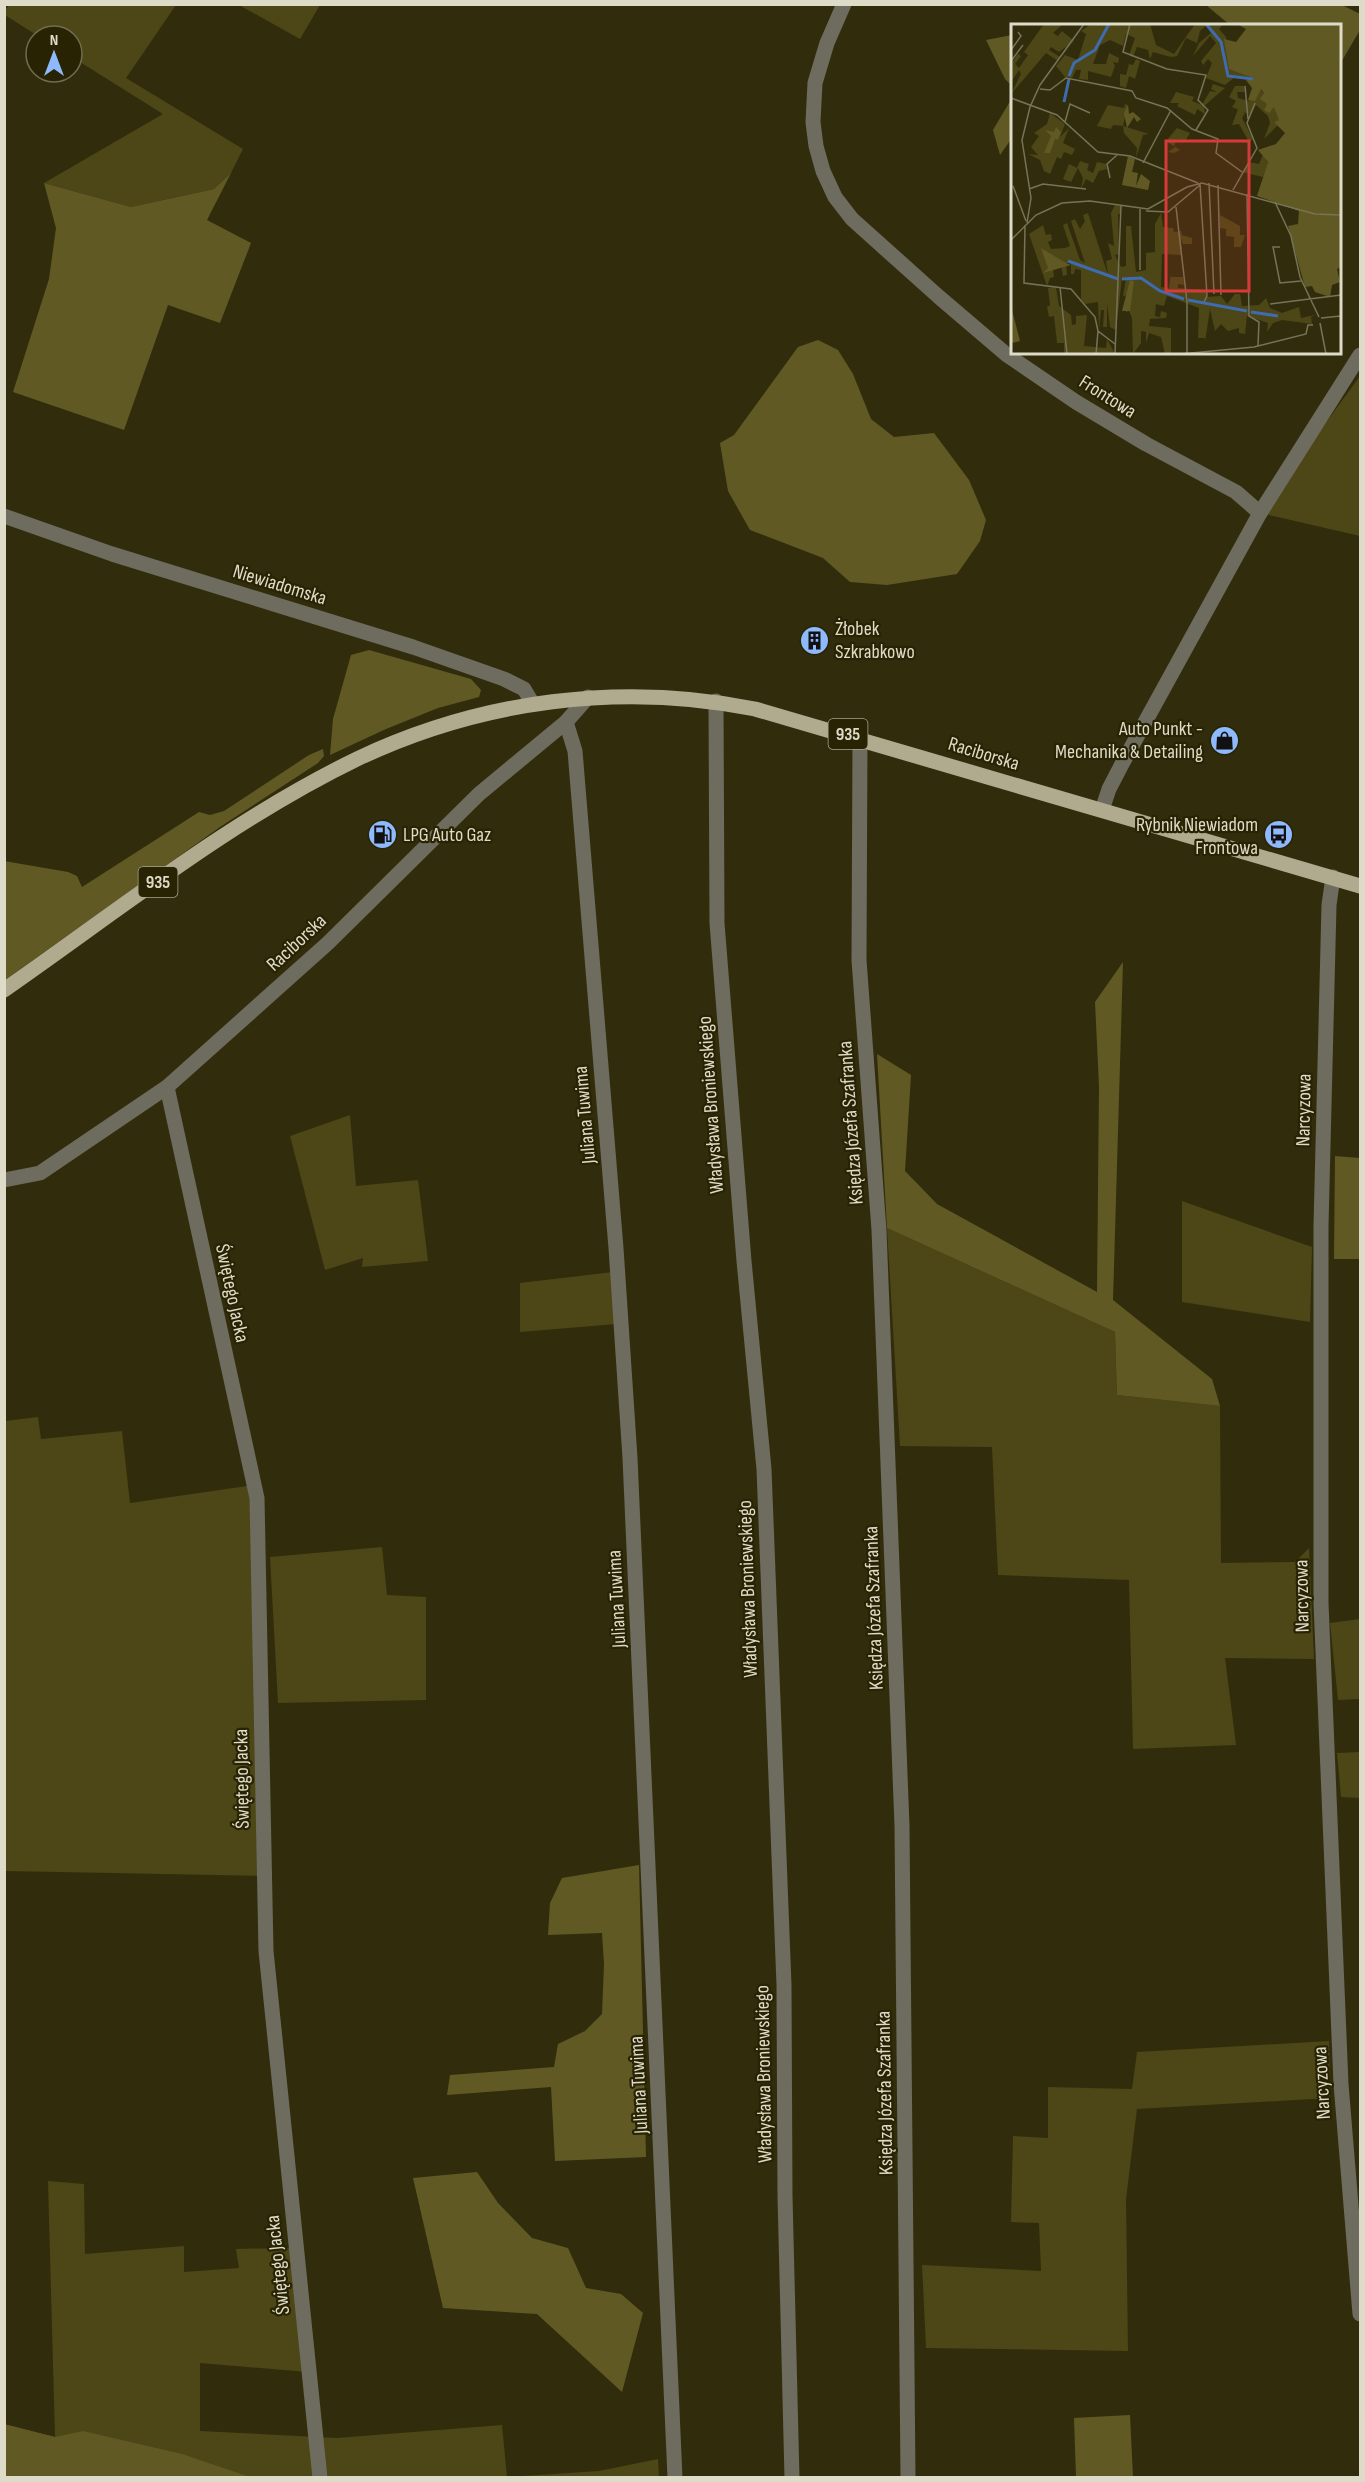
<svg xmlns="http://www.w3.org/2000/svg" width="1365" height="2482" font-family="'Sofia Sans Condensed',sans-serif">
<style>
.green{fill:#4d4616}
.forest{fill:#615924}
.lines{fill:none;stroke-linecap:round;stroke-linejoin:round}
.minor{stroke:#6e6c5e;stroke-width:15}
.major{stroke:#b0ab8e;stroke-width:15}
.labels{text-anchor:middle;stroke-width:4.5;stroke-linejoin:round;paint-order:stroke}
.shield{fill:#282303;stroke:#a7a48e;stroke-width:1.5}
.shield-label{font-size:18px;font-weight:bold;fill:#dedbc9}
.street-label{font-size:20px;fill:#dedbc9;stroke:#282303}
.poi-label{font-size:20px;fill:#dedbc9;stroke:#282303;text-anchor:start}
.inset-river{fill:none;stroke:#3f6bb1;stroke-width:3}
.inset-road{fill:none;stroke:#767358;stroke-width:1.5}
.view{fill:#d73a38;fill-opacity:0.15;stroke:#d73a38;stroke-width:3}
.inset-edge{fill:none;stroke:#dedbc9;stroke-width:3}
</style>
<rect width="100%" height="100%" fill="#312d0c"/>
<!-- green -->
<g class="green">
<path d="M10,4L176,5L126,78L243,149L231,173L214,189L131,207L44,183L163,114L72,57V36H38L5,15L4,11Z"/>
<path d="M239,5H320L300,39Z"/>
<path d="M1360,376V536L1260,513Z"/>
<path d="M350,1115L356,1186L418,1180L428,1261L362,1267L363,1258L325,1270L290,1136Z"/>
<path d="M1182,1201L1312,1247L1310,1322L1182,1302Z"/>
<path d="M887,1228L1115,1332L1117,1395L1220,1406L1221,1563L1295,1562L1309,1548L1314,1659L1225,1658L1236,1745L1133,1749L1129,1580L998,1575L992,1447L900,1446Z"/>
<path d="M613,1272L616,1324L520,1332V1283Z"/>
<path d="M38,1417L41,1439L122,1431L130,1503L254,1485L264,1876L5,1871V1421Z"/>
<path d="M382,1547L387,1595L426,1597V1700L278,1703L270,1557Z"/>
<path d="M1360,1619V1699L1338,1700L1330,1623Z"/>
<path d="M1360,1752V1798L1341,1797L1337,1753Z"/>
<path d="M1329,2041L1330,2098L1137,2109L1126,2199L1128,2351L926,2348L922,2265L1041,2271L1039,2223L1011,2222L1013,2136L1048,2138V2087L1132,2089L1137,2052Z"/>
<path d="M48,2181L84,2184L85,2254L184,2246V2272L239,2268L236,2249L289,2248L308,2372L200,2363V2431L337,2438L502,2425L507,2477L599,2471L658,2459L659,2477H5L4,2424L55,2437Z"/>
</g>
<!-- forest -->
<g class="forest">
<path d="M1206,5H1342L1360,14V30L1340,64V26L1230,25Z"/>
<path d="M1012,35V86L1005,79L986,40Z"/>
<path d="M1012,98V138L1000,155L993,130Z"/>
<path d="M231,173L207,220L251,243L220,323L168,305L124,430L13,392L49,279L56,228L44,183L131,207L214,189Z"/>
<path d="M818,340L838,350L853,374L871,419L894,437L934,433L969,480L986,520L980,541L957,574L887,585L850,582L823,558L750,530L728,491L720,443L734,435L798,347Z"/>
<path d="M369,650L471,679L481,690L479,697L438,708L386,729L330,755L333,719L351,655Z"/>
<path d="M323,749L324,756L318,763L220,827L5,980L4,861L68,872L77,876L82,887L199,812L210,815L224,811L309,755Z"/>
<path d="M1123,962L1113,1300L1212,1379L1220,1406L1117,1395L1115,1332L887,1228L877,1054L911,1075L905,1171L937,1204L1097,1292L1099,1086L1095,1002Z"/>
<path d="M1335,1156L1360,1158V1259H1334Z"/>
<path d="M639,1865L646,2157L555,2161L551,2087L447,2095L450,2075L554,2067L558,2044L585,2031L602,2014L604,1964L602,1933L548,1935L550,1903L562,1878Z"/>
<path d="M477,2172L498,2203L532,2238L568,2248L586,2288L621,2294L643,2313L622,2392L537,2314L443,2308L413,2178Z"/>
<path d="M1130,2415L1133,2477H1076L1074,2418Z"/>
<path d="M4,2424L55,2437L83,2431L182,2454L250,2477H5Z"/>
</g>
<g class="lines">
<!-- minor -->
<g class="minor">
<path d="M844,4L827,43L815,83L813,122L816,146L823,171L835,197L852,219L939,297L1007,355L1076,402L1146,444L1236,492L1260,513"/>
<path d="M4,516L112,554L413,647L504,679L524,689L533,704"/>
<path d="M716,701L717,923L744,1261L764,1469L784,1985L785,2196L792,2478"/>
<path d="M566,722L575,751L616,1248L630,1458L675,2478"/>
<path d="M860,738L859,960L879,1230L902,1826L908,2478"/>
<path d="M1102,810L1109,789L1122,764L1260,513L1360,355"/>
<path d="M1333,877L1329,905L1321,1226V1603L1341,2084L1360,2314"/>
<path d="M167,1087L257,1498L266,1951L320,2478"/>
<path d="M4,1180L40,1173L167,1087L328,943L479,794L566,722L588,697"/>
</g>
<!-- major -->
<path class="major" d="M4,990C119,910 231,820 357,759C481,700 621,682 755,709L1360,886"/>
</g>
<!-- icons -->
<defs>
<symbol id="building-disc" viewBox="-11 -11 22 22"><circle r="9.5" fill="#8eb9fc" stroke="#282303"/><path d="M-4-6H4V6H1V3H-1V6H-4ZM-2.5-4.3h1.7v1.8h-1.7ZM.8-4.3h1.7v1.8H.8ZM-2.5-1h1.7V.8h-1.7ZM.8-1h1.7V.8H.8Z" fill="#111"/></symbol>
<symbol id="shop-disc" viewBox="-11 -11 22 22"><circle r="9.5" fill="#8eb9fc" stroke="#282303"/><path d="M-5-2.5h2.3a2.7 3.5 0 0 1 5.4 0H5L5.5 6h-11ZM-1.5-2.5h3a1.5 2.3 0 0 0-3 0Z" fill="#111"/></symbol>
<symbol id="fuel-disc" viewBox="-11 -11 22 22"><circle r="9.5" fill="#8eb9fc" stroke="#282303"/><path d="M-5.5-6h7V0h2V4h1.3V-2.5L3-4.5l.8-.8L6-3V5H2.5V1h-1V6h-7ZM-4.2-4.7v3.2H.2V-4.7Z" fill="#111"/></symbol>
<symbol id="bus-disc" viewBox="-11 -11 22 22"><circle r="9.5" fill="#8eb9fc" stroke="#282303"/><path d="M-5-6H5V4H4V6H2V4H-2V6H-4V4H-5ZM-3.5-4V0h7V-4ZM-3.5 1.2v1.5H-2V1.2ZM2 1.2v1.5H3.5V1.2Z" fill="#111"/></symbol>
</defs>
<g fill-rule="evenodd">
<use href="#building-disc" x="798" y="624" width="33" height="33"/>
<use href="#shop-disc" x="1208" y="724" width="33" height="33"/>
<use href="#fuel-disc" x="366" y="818" width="33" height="33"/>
<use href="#bus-disc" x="1262" y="818" width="33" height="33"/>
</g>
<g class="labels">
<!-- shield labels -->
<g class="shield">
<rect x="828.5" y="719" width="39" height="30" rx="4.5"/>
<rect x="138.5" y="867" width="39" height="30" rx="4.5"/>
</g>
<g class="shield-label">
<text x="848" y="740">935</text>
<text x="158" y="888">935</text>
</g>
<!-- street labels -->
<g class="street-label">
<text transform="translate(1108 396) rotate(32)" y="7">Frontowa</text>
<text transform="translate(280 584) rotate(17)" y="7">Niewiadomska</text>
<text transform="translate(984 753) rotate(17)" y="7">Raciborska</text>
<text transform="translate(296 942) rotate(-43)" y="7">Raciborska</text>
<text transform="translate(710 1105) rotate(-94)" y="7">Władysława Broniewskiego</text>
<text transform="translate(1303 1110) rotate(-89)" y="7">Narcyzowa</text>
<text transform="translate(584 1115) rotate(-95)" y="7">Juliana Tuwima</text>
<text transform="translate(850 1123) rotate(-94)" y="7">Księdza Józefa Szafranka</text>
<text transform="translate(233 1293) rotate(78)" y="7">Świętego Jacka</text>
<text transform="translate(747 1589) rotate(-92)" y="7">Władysława Broniewskiego</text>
<text transform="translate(1301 1596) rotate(-91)" y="7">Narcyzowa</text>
<text transform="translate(616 1599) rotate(-93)" y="7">Juliana Tuwima</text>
<text transform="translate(873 1608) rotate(-92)" y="7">Księdza Józefa Szafranka</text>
<text transform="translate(241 1779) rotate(-91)" y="7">Świętego Jacka</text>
<text transform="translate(763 2074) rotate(-91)" y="7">Władysława Broniewskiego</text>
<text transform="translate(1321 2083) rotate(-93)" y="7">Narcyzowa</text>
<text transform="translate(638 2085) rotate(-93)" y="7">Juliana Tuwima</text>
<text transform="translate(884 2093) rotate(-91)" y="7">Księdza Józefa Szafranka</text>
<text transform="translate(277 2265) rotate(-96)" y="7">Świętego Jacka</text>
</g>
<!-- poi labels -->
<g class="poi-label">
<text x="835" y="635">Żłobek<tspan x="835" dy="23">Szkrabkowo</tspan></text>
<text x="1203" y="735" text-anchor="end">Auto Punkt -<tspan x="1203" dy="23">Mechanika &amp; Detailing</tspan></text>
<text x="1258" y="831" text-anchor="end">Rybnik Niewiadom<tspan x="1258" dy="23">Frontowa</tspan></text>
<text x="403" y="841">LPG Auto Gaz</text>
</g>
</g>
<!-- overview -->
<g transform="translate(1011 24)">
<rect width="330" height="330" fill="#312d0c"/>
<path d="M33,0H52L42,9L47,12L51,7L63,17L48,28L40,23L38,26L49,33L47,37L35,29L0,70L10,50L8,46L0,58V39L7,30L10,32L4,40L8,44L17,31L13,28ZM80,0H139L145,21L163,30L184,0H212L208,5L215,13L219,42L242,55L224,53L214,61L195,54L201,39L197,35L192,41L190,37L205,19L199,12L182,32L188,19L200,9L195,2L189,7L186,19L175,14L166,32L160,33L142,28L139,35L137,26L126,23L122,33L118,31L124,14L115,10L112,22L99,16L89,21L82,40H95L98,29L108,34L107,39L102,38L104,42L100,53L77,47V56L68,55L70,46H65L61,54L54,53L45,42L54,31L67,36L75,10L70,7ZM125,35L129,37L124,55L118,52L115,64L109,62V50L115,51L118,40L122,41ZM202,60L214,64L193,82L194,90L186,85L184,91L166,82L168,79H159L165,68L183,73L181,77L191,81L199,67L206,68L200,65ZM224,62H233L234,68H226L227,74L238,77L249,64L266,87L269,96L263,98L267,101L253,115L259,99L257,92L245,81L240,91L221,83L225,77L218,73ZM114,80L117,81L112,102L138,110L132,111L125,134L126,124L113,109L112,102L102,101L100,105L86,102L97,81L113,84ZM227,85L234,89L231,94L242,115L238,118L228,100L221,101ZM39,89L54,100L49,113L58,104L52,119L64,125L61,131L53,128L50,135L46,133L39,150L33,147L29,136L17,130L27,131L20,123L28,112L23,109L36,100ZM166,104L179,109L173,119L166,115L163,122L169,126L163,129L157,128L164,123L155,117ZM252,131L257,139L252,153L231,148L238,138L248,140ZM69,137L78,140L76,146L82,149L86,138L95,140L96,145L88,147L82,159L75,155L70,165L72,154L67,144L60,158L52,155L58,140L66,144ZM104,181L110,182V190H107L108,230L104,231L110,243L115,242V202H120L125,248L135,246V229L144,228V200L150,189L152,203L162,204L163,208L170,207L171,211L181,214V220H172L170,215L171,231L151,230L150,263L158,264L160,249V253H172L173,261L167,260V264L195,266V273L210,272L216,280L224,270H229L231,282L248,281L255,274L259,284L271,289L288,283L290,294L304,291L300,293L301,300L271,296L262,299L256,308L257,299L236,292L234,310L228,309V304L217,307L210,300L204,307L199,285L194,318V314H187L188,284L156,272L153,282L145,280L144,292L149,293L150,287L156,289L155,294L139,295L138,302L160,304V330H154L150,313L138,309L135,319V308L130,307V319L122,330L121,294L118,287L115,288L117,271L112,272L115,254H111L105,306L99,303L96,279V303H92L93,286H90L88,306L87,278L74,280L70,275V246L64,245L63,250H60V239H55L56,251L52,252L50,242L42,244L43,253L39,254L36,262L18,210L32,201L35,211L40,210L41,216L37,218L40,225L54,224L59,222L52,201L56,199L69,236L74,239L60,197L64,195L69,205L74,197L72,191L77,189L97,251L95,237L101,235L97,219L103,222L100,189ZM209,191L229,202V211H234L230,223H223V213L215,212V205L209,204ZM45,263L48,282L60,291L61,301L65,300V292L76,291L73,322L95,324L96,315L104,330H53V319H46L43,292L38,293L36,283L39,281L37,264Z" fill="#4d4616"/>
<path d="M226,0H330V243L326,245L329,258L321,261L319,273L304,268L301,262L294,263L277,202L287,200L288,187L246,172L257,138L247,126L265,120L274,109L263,98L268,96L263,83L258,89L253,86L256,80L249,75L253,69L250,65L244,77L237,76L241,64L235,56L242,54L218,45L213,15L225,18L235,5ZM117,81L118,90L122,88L130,95L126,98L123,93L116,104L113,89ZM45,103L50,108L47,116L44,115L39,129H33L40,112L34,106L43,108ZM117,132L124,135L121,148L127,149L125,162L130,150L139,157L137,166L111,161ZM30,224L55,239L60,241L32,249L37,244ZM119,256L123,257L119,287H111ZM0,282L9,317L1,319L0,317Z" fill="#615924"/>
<path class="inset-river" d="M195,0L210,18L217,52L242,55M58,52L63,39L84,26L98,0M53,78L58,55M57,237L107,255M111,255L130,254L149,267L173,275M177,276L236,287M240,288L267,292"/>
<path class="inset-road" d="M119,0L112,28L156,45L195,51L187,76L197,86L185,106M0,26L10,12L7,8M0,37L12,21M234,62L237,95M29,65L39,66L55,54L121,67L125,74L156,84L181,105L207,115L205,129L231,148M0,74L46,91L87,128L119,132L187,159M54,98L59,80L79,89M132,139L160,86M99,154L96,140L106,131M198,159L203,270M189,160L196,272L193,278M207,161L210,271M2,162L15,197M18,165L32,160L75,165M222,166L246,124L236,99L244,79M236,170L238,292L248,298L247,322M264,178L280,212L289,253L308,293M165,183L176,278V330M135,187L157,188L189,161M16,199L20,174L11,116L19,83L29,61L73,0M14,201L13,259L60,265L84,293L87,307L104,320M0,216L25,191L51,179L79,177L137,185L176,163L191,159L304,190L330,191M269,223H262L269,259L290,257M129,246V185M49,263L56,330M259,280L330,271M310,294L330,292M309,299L315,330M85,330L87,307M104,330L110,182M170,330L243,323L295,310L297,301H302"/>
<path class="view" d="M155,117H238V267H155Z"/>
<rect width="330" height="330" class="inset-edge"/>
</g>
<!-- border -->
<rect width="1365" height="2482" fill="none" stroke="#dedbc9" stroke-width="12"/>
<!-- north arrow -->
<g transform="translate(54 54)"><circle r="28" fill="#282303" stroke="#716d52" stroke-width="1.5"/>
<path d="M0-4.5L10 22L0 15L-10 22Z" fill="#8eb9fc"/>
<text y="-9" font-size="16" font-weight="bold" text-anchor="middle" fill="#dedbc9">N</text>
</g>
</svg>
